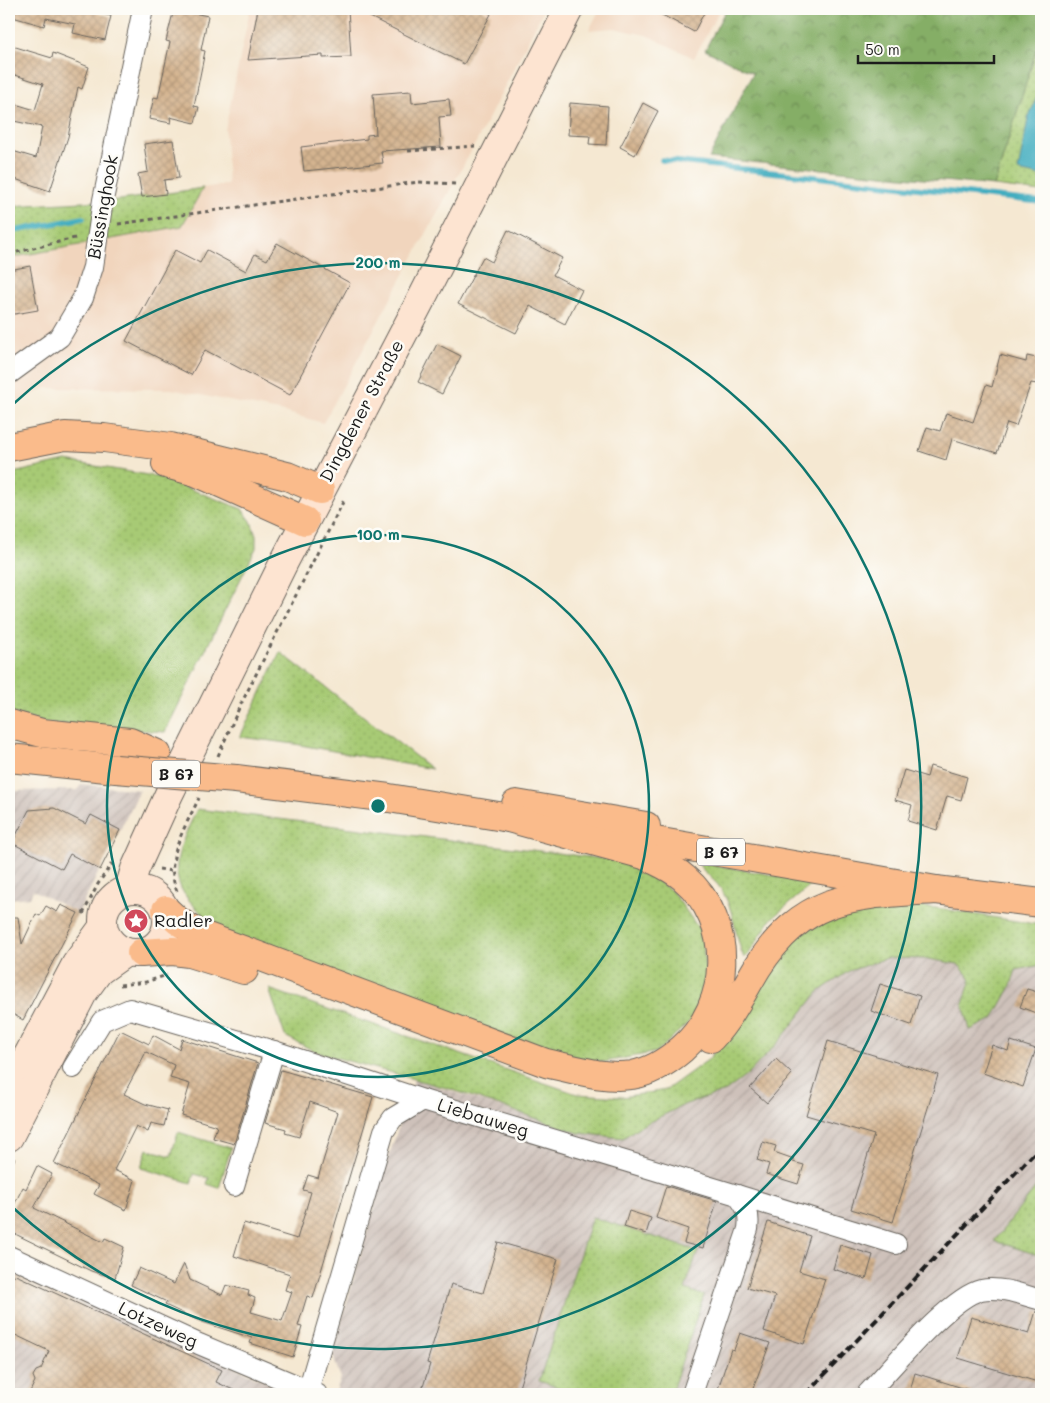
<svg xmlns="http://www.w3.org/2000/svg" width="1050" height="1403" font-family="Mali,sans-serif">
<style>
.built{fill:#f1d5bd}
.industrial{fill:url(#industrial-furrows)}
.green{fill:url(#green-dots);stroke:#627348}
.forest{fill:url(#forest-crowns);stroke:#506541}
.water{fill:#42adc0;stroke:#2f646e}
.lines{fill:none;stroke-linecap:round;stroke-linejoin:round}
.stream{stroke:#42adc0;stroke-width:5.5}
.building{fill:url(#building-cross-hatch)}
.minor-casing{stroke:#68635c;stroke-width:22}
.secondary-casing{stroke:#68635c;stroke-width:30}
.trunk-casing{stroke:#68635c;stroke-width:30}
.path{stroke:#68635c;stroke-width:3;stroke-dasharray:4 4;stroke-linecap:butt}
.minor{stroke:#fff;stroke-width:20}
.secondary{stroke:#fde4d1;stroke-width:28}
.trunk{stroke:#fabb8b;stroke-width:28}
.rail{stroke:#1c1c1c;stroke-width:4;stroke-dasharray:8 4;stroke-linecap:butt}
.trunk-bridge-casing{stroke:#68635c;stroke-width:30;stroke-linecap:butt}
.trunk-bridge{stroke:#fabb8b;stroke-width:28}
.ring{fill:none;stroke:#0f766e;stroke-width:2.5}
.labels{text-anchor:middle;stroke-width:5;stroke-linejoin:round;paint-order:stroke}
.shield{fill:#fdfcf7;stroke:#605f5e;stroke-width:1}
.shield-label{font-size:16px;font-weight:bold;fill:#1c1c1c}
.street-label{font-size:18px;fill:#1c1c1c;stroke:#fdfcf7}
.poi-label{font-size:18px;fill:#1c1c1c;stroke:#fdfcf7;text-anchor:start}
.centre{fill:#0f766e;stroke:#fdfcf7;stroke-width:2.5}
.ring-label{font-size:15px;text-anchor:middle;font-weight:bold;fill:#0f766e;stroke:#fdfcf7;stroke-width:5;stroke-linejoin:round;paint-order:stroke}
</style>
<defs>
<pattern id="industrial-furrows" width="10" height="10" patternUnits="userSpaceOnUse" patternTransform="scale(1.25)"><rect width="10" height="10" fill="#cec1ba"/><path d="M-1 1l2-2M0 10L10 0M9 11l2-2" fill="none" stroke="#b0a59f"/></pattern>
<pattern id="green-dots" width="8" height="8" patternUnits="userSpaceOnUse" patternTransform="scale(1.25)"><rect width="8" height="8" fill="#a7ca74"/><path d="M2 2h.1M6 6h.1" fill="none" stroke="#8fad64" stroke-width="1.8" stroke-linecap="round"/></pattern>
<pattern id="forest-crowns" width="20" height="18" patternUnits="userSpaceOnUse" patternTransform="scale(1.25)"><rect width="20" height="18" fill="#85ae66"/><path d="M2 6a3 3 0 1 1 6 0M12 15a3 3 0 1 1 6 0" fill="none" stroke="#6c8d53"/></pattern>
<pattern id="building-cross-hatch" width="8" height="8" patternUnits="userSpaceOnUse" patternTransform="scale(1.25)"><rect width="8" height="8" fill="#d4b490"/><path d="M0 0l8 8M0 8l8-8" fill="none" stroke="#b59a7c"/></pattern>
</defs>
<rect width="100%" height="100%" fill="#fdfcf7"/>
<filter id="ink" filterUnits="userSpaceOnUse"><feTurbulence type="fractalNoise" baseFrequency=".02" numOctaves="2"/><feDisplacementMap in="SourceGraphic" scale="10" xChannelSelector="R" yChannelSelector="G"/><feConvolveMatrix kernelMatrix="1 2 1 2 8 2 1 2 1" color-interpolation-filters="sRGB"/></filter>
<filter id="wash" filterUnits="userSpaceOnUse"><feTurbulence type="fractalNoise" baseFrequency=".0096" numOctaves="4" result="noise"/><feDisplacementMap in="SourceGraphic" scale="20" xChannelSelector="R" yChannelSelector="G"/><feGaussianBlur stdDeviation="1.12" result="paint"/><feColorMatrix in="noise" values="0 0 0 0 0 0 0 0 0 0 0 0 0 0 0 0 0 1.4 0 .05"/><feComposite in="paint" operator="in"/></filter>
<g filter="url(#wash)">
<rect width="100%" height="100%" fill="#f5e8d2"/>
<!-- built -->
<g class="built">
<path d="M250,9H544L481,133L323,423L284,412L171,389L46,388L9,407V257L182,226L203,188L228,184L225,130Z"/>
<path d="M600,9H720L694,58L646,35L614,28L589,30Z"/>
</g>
<!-- industrial -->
<g class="industrial">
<path d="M81,784L140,790L78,913L33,890L30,897L9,899V791L78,790Z"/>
<path d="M887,958L928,959L958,964L971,979L963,1004L970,1030L1010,988L1016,970L1041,965V1394H335L341,1378L334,1359L333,1351L389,1156L414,1079L525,1115L623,1138L639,1127L686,1104L726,1091L747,1075L782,1038L818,992L848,971Z"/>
<path d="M9,1261L292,1394H9Z"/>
</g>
<!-- green -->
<g class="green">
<path d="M1041,35V192L994,186Z"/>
<path d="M203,188L182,226L9,258V206L120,200Z"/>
<path d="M66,461L159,477L242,509L251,521L256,536V548L165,732L45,723L9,712V474Z"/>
<path d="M280,652L432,769L295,744L240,737Z"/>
<path d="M197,809L630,862L672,891L702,933L706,976L693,1018L657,1052L604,1062L532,1049L207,931C203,909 201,915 188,899C164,870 184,838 197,809Z"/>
<path d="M702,863L815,882L772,918L748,955L744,958C734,935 735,907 718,885C712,878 704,872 699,865Z"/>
<path d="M862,903L936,908L1041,925V965L1016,970L1010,988L993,1019L970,1030L963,1004L971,979L958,964L928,959L887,958L849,971L818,992L782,1038L747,1075L726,1091L686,1104L639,1127L623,1138L579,1133L450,1089L316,1052L285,1036L269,989L577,1094L622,1097L666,1090L709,1059L799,935Z"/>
<path d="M178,1132L231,1148L219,1188L207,1184L209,1178L194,1174L191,1183L141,1168L147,1149L171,1156Z"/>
<path d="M1041,1181V1256L994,1241Z"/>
<path d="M592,1217L698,1251L685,1289L704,1295L671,1394H579L539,1381Z"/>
</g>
<!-- forest -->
<path class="forest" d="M726,9H1041V35L994,186L709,158L753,73L705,50Z"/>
<!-- water -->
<path class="water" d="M1041,87V176L1018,171L1028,119Z"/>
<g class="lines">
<!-- stream -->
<g class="stream">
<path d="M662,160L1041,202"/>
<path d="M9,232L83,218"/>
</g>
</g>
<g id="blocks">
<!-- building -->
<g class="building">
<path d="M9,9H77L111,16L105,40L73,33L75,24L46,18L44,26L9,16Z"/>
<path d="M174,9L208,16L201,50L205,51L194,106L199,107L195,123L170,117L171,123L149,119L154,97L158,98L170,42L166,41Z"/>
<path d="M258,9H348L351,57L323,58V55L248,60Z"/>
<path d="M354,9H481L491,14L464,64Z"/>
<path d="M651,9H706L694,32Z"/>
<path d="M9,45L52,58L53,53L89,67L82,89L78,87L68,137L50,191L9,177V150L36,158L42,127L9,120V102L35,110L43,84L9,73Z"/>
<path d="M411,91L412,103L449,99L451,116L439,117L441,147L381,151L383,163L304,171L301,147L367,139V135L376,134L373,94Z"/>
<path d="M570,103L608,106L606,145L589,144L590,136L568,135Z"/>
<path d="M643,103L658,111L635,155L620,147Z"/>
<path d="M173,140L179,178L164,180L166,194L142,197L138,174L148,172L144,144Z"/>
<path d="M508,230L562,258L553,275L582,290L565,324L530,306L516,333L458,304L483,257L492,262Z"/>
<path d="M277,243L350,283L290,395L205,350L191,375L126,341L175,250L200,263L207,250L246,271L255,254L267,260Z"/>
<path d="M30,266L38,310L9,315V270Z"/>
<path d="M437,344L461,356L442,394L418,382Z"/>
<path d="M1000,355L1026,362L1027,356L1041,359V369L1037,384L1031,383L1016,426L1007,423L997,453L952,439L946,460L919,451L927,427L940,431L946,413L973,422L986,385L992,387Z"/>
<path d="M930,766L967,777L961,800L947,796L937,830L908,821L912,805L895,800L904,770L927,777Z"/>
<path d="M54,808L86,824L91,815L120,830L100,870L70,854L62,869L12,843L29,810Z"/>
<path d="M61,905L78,913L23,1020L9,1012V917H18L22,944L36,914L40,916L46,906L57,912Z"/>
<path d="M880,984L920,996L911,1025L871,1011Z"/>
<path d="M1027,989L1041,993V1015L1020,1007Z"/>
<path d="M120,1030L149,1044L153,1035L179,1049L182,1039L258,1063L234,1144L213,1138L217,1126L181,1115L190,1084L170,1078L174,1065L146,1052L124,1094L145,1104L168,1110L164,1126L151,1123L148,1132L136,1126L114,1170L135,1180L126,1210L94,1194L99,1185L54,1163Z"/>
<path d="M828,1041L938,1075L893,1222L851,1209L874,1135L806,1115Z"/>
<path d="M1011,1041L1036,1049L1023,1087L983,1073L992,1045L1008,1051Z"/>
<path d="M776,1059L792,1074L767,1103L750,1088Z"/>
<path d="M281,1070L373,1097L313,1298L307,1296L298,1326L302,1327L293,1357L250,1343L252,1338L199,1321L165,1305L167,1302L131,1285L139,1268L174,1284L184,1264L190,1280L222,1295L226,1285L249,1291L248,1295L255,1298L251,1312L282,1321L292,1292L285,1290L290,1274L234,1256L244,1223L297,1239L311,1192L303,1190L308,1175L318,1178L338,1112L310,1102L299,1137L285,1133L286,1129L265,1123Z"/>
<path d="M763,1142L776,1146L774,1152L794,1159L793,1162L804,1165L798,1184L766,1174L769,1164L757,1160Z"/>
<path d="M37,1166L52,1174L34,1208L103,1242L105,1238L124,1247L115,1278L91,1271L9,1231V1215L23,1187L26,1189Z"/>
<path d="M666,1186L717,1201L703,1248L684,1243L688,1229L656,1218Z"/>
<path d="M629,1211L651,1218L646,1234L624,1227Z"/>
<path d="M768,1222L810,1236L799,1271L825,1279L804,1344L764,1331L775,1296L747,1288Z"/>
<path d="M498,1242L558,1259L517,1394H436L422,1390L430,1364L427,1363L451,1284L483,1293Z"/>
<path d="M840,1245L873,1255L866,1279L833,1269Z"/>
<path d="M9,1274L18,1276L222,1370L216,1382L242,1394H29L35,1381L33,1376L36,1371L41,1369L49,1351L9,1332Z"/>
<path d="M1036,1311L1041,1312V1383L958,1358L971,1317L1029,1334Z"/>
<path d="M740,1333L770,1343L751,1394H735L718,1389L731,1349L734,1350Z"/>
<path d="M915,1373L972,1391L971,1394H909Z"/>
</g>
</g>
</g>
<g filter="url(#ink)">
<use href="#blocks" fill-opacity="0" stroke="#68635c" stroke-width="1"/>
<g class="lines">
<defs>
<g id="minor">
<path d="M9,374L60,337L83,298L93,267L103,200L143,9"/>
<path d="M73,1068L102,1021L130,1009L274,1051L423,1100"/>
<path d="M234,1186L274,1051"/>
<path d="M737,1195L896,1244"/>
<path d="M9,1256L199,1344L317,1394"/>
<path d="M307,1394L384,1131L393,1118L423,1100L737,1195C747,1207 750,1214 748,1229L692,1394"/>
<path d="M867,1394C891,1369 950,1297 981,1290C1001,1286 1023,1295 1041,1300"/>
</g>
<g id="secondary">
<circle cx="135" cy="921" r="32"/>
<path d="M129,889L135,869L169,794L284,562L424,294L569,9"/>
<path d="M9,1091L76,964L103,927"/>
<path d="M9,1137L83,993L99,971L126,952"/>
</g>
<g id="trunk">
<path d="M9,447L65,436L104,438L171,447L287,476L320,490"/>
<path d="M166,464L196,472L305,521"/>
<path d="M9,724L42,733L130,742L157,754"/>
<path d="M9,758L116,769"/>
<path d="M236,779L389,798L522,820"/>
<path d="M516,804L646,826"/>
<path d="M621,835L936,890L1041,903"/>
<path d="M166,910L178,921L197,933L546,1063C574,1069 603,1079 632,1075C650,1072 669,1060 682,1049C732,1005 736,922 684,878C673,868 658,862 644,855L505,817"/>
<path d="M141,953L173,951L189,953L244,970"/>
<path d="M711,1038C730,1018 743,991 757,968C805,893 855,895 936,890"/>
</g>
</defs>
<!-- minor casing -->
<use href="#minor" class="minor-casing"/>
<!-- secondary casing -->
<use href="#secondary" class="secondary-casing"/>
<!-- trunk casing -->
<use href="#trunk" class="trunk-casing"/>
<!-- path -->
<g class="path">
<path d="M408,151L475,146"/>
<path d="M118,224L418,182L456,184"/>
<path d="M9,254L79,237"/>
<path d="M218,756L239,708L344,500"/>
<path d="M159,869L172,871"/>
<path d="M177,891C163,860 186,826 199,798"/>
<path d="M83,914L98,884L112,863"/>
<path d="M120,985L146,982L167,975"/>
<path d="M9,1169L14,1158"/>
</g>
<!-- minor -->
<use href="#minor" class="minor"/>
<!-- secondary -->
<use href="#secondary" class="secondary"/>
<!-- trunk -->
<use href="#trunk" class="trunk"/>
<!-- rail -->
<path class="rail" d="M806,1394L1041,1146"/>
<defs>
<path id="trunk-bridge" d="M116,769L236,779"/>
</defs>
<!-- trunk-bridge casing -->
<use href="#trunk-bridge" class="trunk-bridge-casing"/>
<!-- trunk-bridge -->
<use href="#trunk-bridge" class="trunk-bridge"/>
</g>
</g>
<!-- distance rings -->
<g class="ring">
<circle cx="378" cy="806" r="271"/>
<path d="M11 406A543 543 0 1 1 11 1206"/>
</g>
<!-- icons -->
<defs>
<symbol id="sight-disc" viewBox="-11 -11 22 22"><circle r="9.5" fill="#d1495b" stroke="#fdfcf7"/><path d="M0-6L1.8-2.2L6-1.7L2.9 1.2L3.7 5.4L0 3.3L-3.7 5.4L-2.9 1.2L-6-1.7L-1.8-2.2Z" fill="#fff"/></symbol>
</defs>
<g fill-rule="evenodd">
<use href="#sight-disc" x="122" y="907" width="28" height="28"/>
</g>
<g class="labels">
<!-- shield labels -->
<g class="shield">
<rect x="152" y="760.5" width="48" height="27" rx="4"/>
<rect x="697" y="838.5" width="48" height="27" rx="4"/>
</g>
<g class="shield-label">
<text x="176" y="780">B 67</text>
<text x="721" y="858">B 67</text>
</g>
<!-- street labels -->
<g class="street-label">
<text transform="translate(103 207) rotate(-80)" y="6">Büssinghook</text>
<text transform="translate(362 411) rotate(-62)" y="6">Dingdener Straße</text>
<text transform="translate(483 1118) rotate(17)" y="6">Liebauweg</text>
<text transform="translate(158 1325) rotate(25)" y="6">Lotzeweg</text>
</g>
<!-- poi labels -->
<g class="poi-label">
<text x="154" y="927">Radler</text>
</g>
</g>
<circle cx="378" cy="806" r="8" class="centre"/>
<g class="ring-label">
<text x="378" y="268">200 m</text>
<text x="378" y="540">100 m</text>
</g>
<!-- margin -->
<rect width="1050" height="1403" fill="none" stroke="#fdfcf7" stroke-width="30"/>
<!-- scale -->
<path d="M858 55v8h136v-8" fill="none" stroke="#1c1c1c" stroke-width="2.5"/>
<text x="865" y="55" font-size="15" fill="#1c1c1c" stroke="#fdfcf7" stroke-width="4" paint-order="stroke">50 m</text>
</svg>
